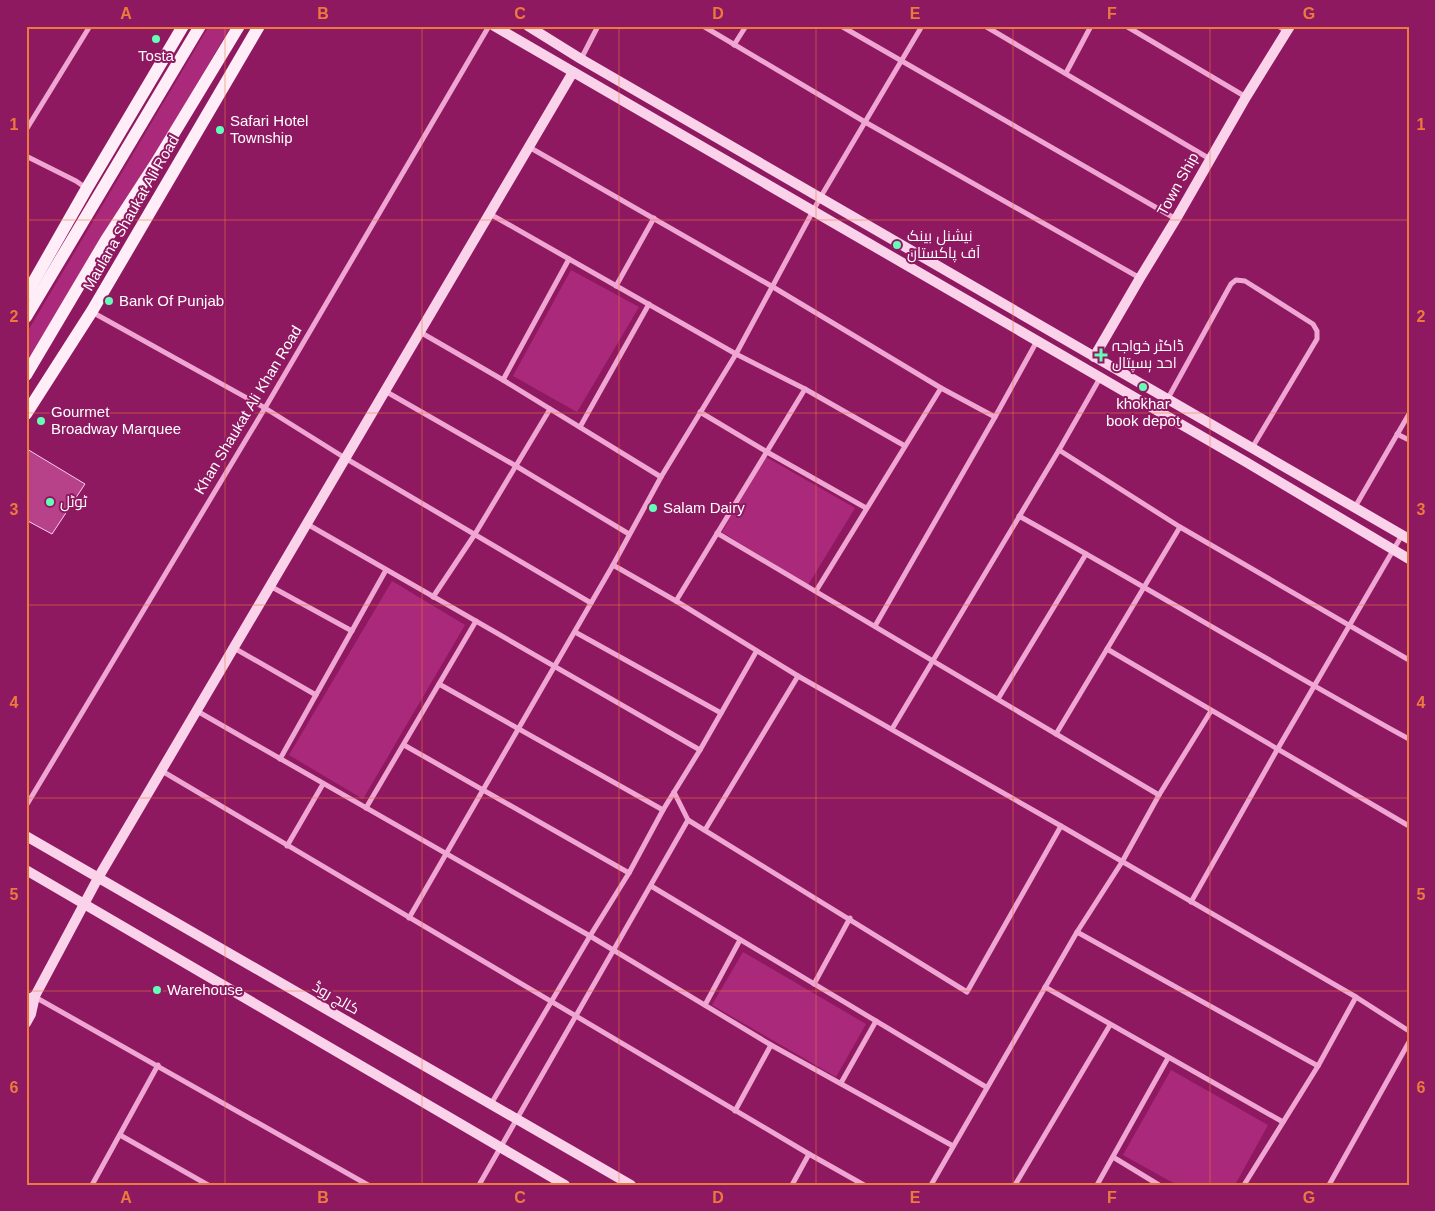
<svg xmlns="http://www.w3.org/2000/svg" width="1435" height="1211" font-family="Arial,Cairo,sans-serif">
<style>
.green{fill:#ab297a}
.building{fill:#b7428a;stroke:#facce9}
.lines{fill:none;stroke-linecap:round;stroke-linejoin:round}
.street{stroke:#efa6d3;stroke-width:5}
.secondary{stroke:#fad3eb;stroke-width:10}
.primary{stroke:#ffeef7;stroke-width:12}
.grid{fill:none;stroke:#ed7a3d;stroke-width:1;stroke-opacity:0.55}
.poi-dot{fill:#64ffb7;stroke:#8f1961;stroke-width:2}
.labels{text-anchor:middle;stroke-width:4;stroke-linejoin:round;paint-order:stroke}
.poi-label{font-size:15px;fill:#fff;stroke:#8f1961;text-anchor:start}
.street-label{font-size:15px;fill:#fff;stroke:#8f1961}
.neatline{fill:none;stroke:#ed7a3d;stroke-width:2}
.grid-label{font-size:16px;text-anchor:middle;font-weight:bold;fill:#ed7a3d}
</style>
<rect width="100%" height="100%" fill="#8f1961"/>
<!-- green -->
<g class="green">
<path d="M209,26H231L26,374V334Z"/>
<path d="M571,270L639,307L577,412L513,376Z"/>
<path d="M766,457L855,508L808,585L722,532Z"/>
<path d="M392,581L465,625L363,799L289,755Z"/>
<path d="M743,952L866,1024L836,1077L712,1005Z"/>
<path d="M1171,1070L1268,1125L1235,1185H1177L1123,1155Z"/>
</g>
<!-- building -->
<path class="building" d="M27,449L85,484L52,534L26,520Z"/>
<g class="lines">
<!-- street -->
<g class="street">
<path d="M703,26L865,122L1140,278"/>
<path d="M841,26L1176,219"/>
<path d="M922,26L820,198L736,354L661,477L613,565L676,601L798,676L1061,826L1356,997L1409,1031"/>
<path d="M985,26L1210,159"/>
<path d="M1126,26L1246,97"/>
<path d="M1278,26L1286,31"/>
<path d="M734,45L746,26"/>
<path d="M581,59L598,26"/>
<path d="M1066,73L1091,26"/>
<path d="M26,130L90,26"/>
<path d="M529,147L773,287L941,388L816,591"/>
<path d="M26,156L76,181L86,188"/>
<path d="M490,214L736,354L805,389L676,601"/>
<path d="M616,286L654,218"/>
<path d="M92,312L265,408L345,458L591,603"/>
<path d="M420,332L503,380L661,477"/>
<path d="M503,380L569,259"/>
<path d="M941,388L995,417"/>
<path d="M805,389L905,446"/>
<path d="M385,391L516,466L629,534"/>
<path d="M1167,400L1231,284L1236,280L1245,281L1313,324L1317,331V339L1252,448"/>
<path d="M700,412L767,452L866,508"/>
<path d="M580,427L649,304"/>
<path d="M1397,434L1409,440"/>
<path d="M1059,450L1180,527L1107,649L1409,826"/>
<path d="M1355,507L1409,414"/>
<path d="M1019,516C1150,589 1278,667 1409,739"/>
<path d="M307,524L700,750"/>
<path d="M1180,527L1409,660"/>
<path d="M717,533L1159,795"/>
<path d="M270,586L352,631"/>
<path d="M433,597L475,534L550,409"/>
<path d="M875,626L995,417L1037,341"/>
<path d="M575,632L721,713"/>
<path d="M234,648L316,695"/>
<path d="M439,684L663,810"/>
<path d="M998,699L1086,554"/>
<path d="M197,711L590,936L771,1045L953,1146"/>
<path d="M892,729L1059,450L1100,378"/>
<path d="M1056,734L1107,649"/>
<path d="M404,745L629,873"/>
<path d="M280,759L386,570"/>
<path d="M162,771L809,1154L864,1185"/>
<path d="M674,792L688,820L967,992L1061,826"/>
<path d="M26,806L265,408L489,26"/>
<path d="M366,808L476,621"/>
<path d="M705,830L798,676"/>
<path d="M287,846L323,784"/>
<path d="M651,886L986,1087"/>
<path d="M1191,902L1277,750L1402,535"/>
<path d="M409,918L613,565"/>
<path d="M1077,932L1318,1066"/>
<path d="M814,984L850,918"/>
<path d="M1045,987L1283,1122"/>
<path d="M35,997L368,1185"/>
<path d="M705,1005L740,940"/>
<path d="M841,1083L876,1021"/>
<path d="M491,1104L590,936L629,873L663,810L700,750L756,652"/>
<path d="M735,1111L771,1045"/>
<path d="M120,1135L208,1185"/>
<path d="M1113,1157L1159,1185"/>
<path d="M92,1185L158,1065"/>
<path d="M479,1185L688,820"/>
<path d="M792,1185L809,1154"/>
<path d="M931,1185L1077,932L1122,862L1159,795L1211,711"/>
<path d="M1015,1185L1110,1025"/>
<path d="M1097,1185L1168,1058"/>
<path d="M1244,1185L1318,1066L1356,997"/>
<path d="M1329,1185L1409,1042"/>
</g>
<!-- secondary -->
<g class="secondary">
<path d="M494,26L1246,462L1409,559"/>
<path d="M528,26L581,59L1409,539"/>
<path d="M1094,357L1140,278L1176,219L1246,97L1290,26"/>
<path d="M26,836L631,1185"/>
<path d="M26,870L565,1185"/>
<path d="M35,996L98,878L573,72"/>
<path d="M26,1000L35,996L31,1014L26,1023"/>
</g>
<!-- primary -->
<g class="primary">
<path d="M26,295L87,188L183,26"/>
<path d="M26,317L200,26"/>
<path d="M26,375L106,240L156,163L239,26"/>
<path d="M26,414L92,311L259,26"/>
</g>
</g>
<!-- grid -->
<path class="grid" d="M225,26V1185M422,26V1185M619,26V1185M816,26V1185M1013,26V1185M1210,26V1185M26,220H1409M26,413H1409M26,605H1409M26,798H1409M26,991H1409"/>
<!-- markers -->
<g class="poi-dot">
<circle cx="156" cy="39" r="5"/>
<circle cx="220" cy="130" r="5"/>
<circle cx="897" cy="245" r="5"/>
<circle cx="109" cy="301" r="5"/>
<path d="M1098.5 347.5h5v5h5v5h-5v5h-5v-5h-5v-5h5z"/>
<circle cx="1143" cy="387" r="5"/>
<circle cx="41" cy="421" r="5"/>
<circle cx="50" cy="502" r="5"/>
<circle cx="653" cy="508" r="5"/>
<circle cx="157" cy="990" r="5"/>
</g>
<g class="labels">
<!-- poi labels -->
<g class="poi-label">
<text x="156" y="61" text-anchor="middle">Tosta</text>
<text x="230" y="126">Safari Hotel<tspan x="230" dy="17">Township</tspan></text>
<text x="907" y="241">نیشنل بینک<tspan x="907" dy="17">آف پاکستان</tspan></text>
<text x="119" y="306">Bank Of Punjab</text>
<text x="1112" y="351">ڈاکٹر خواجہ<tspan x="1112" dy="17">احد ہسپتال</tspan></text>
<text x="1143" y="409" text-anchor="middle">khokhar<tspan x="1143" dy="17">book depot</tspan></text>
<text x="51" y="417">Gourmet<tspan x="51" dy="17">Broadway Marquee</tspan></text>
<text x="60" y="507">ٹوٹل</text>
<text x="663" y="513">Salam Dairy</text>
<text x="167" y="995">Warehouse</text>
</g>
<!-- street labels -->
<g class="street-label">
<text transform="translate(1178 184) rotate(-61)" y="5">Town Ship</text>
<text transform="translate(131 213) rotate(-60)" y="5">Maulana Shaukat Ali Road</text>
<text transform="translate(248 410) rotate(-59)" y="5">Khan Shaukat Ali Khan Road</text>
<text transform="translate(336 998) rotate(30)" y="5">کالج روڈ</text>
</g>
</g>
<!-- border -->
<rect width="1435" height="1211" fill="none" stroke="#8f1961" stroke-width="55"/>
<rect x="28" y="28" width="1380" height="1156" class="neatline"/>
<g class="grid-label">
<text x="126" y="19">A</text>
<text x="323" y="19">B</text>
<text x="520" y="19">C</text>
<text x="718" y="19">D</text>
<text x="915" y="19">E</text>
<text x="1112" y="19">F</text>
<text x="1309" y="19">G</text>
<text x="14" y="130">1</text>
<text x="1421" y="130">1</text>
<text x="14" y="322">2</text>
<text x="1421" y="322">2</text>
<text x="14" y="515">3</text>
<text x="1421" y="515">3</text>
<text x="14" y="708">4</text>
<text x="1421" y="708">4</text>
<text x="14" y="900">5</text>
<text x="1421" y="900">5</text>
<text x="14" y="1093">6</text>
<text x="1421" y="1093">6</text>
<text x="126" y="1203">A</text>
<text x="323" y="1203">B</text>
<text x="520" y="1203">C</text>
<text x="718" y="1203">D</text>
<text x="915" y="1203">E</text>
<text x="1112" y="1203">F</text>
<text x="1309" y="1203">G</text>
</g>
</svg>
